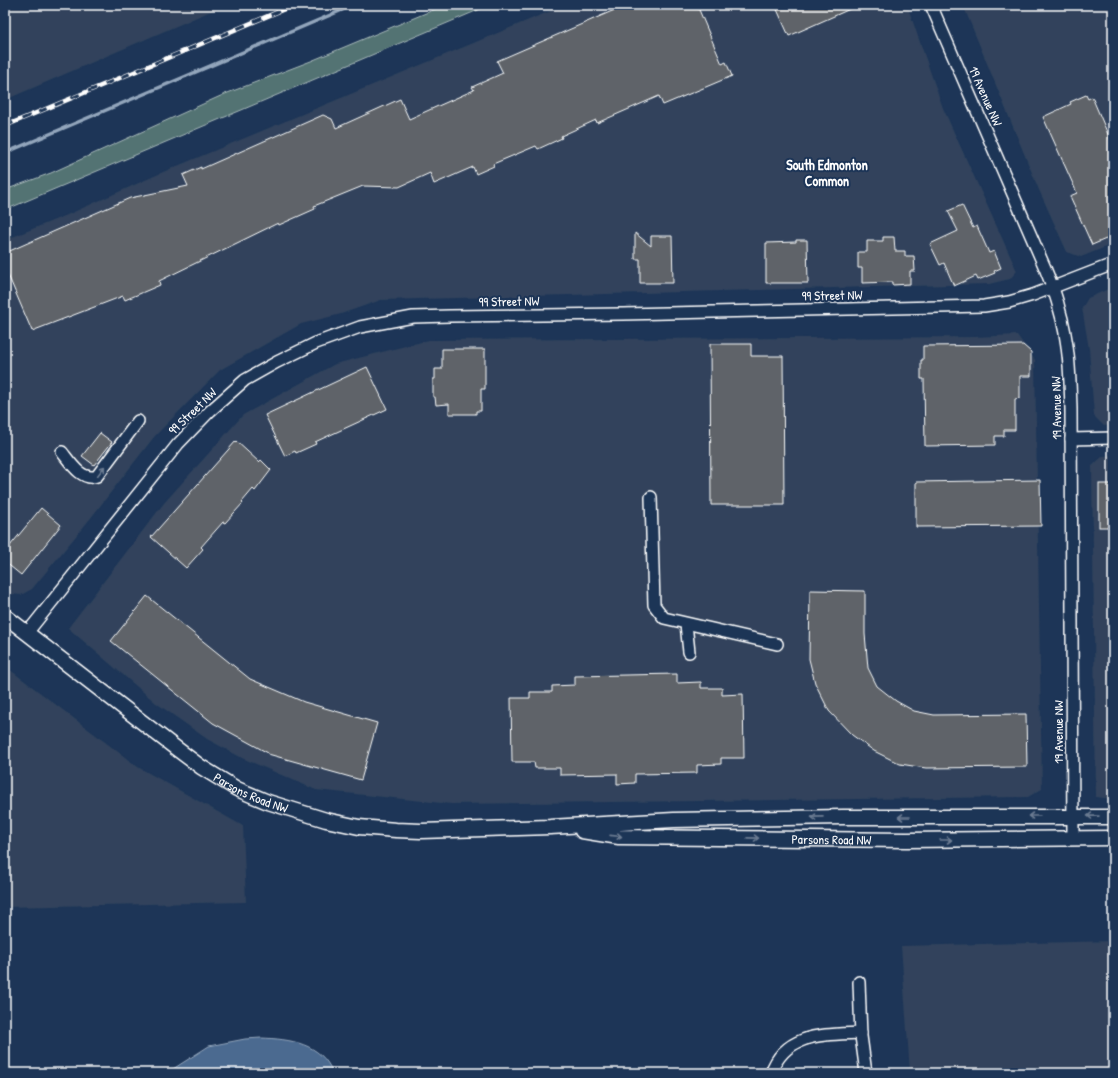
<svg xmlns="http://www.w3.org/2000/svg" width="1118" height="1078" font-family="'Patrick Hand',sans-serif">
<style>
.built{fill:#30435c}
.green{fill:#527373;stroke:#a8b9b9}
.water{fill:#4b6a90;stroke:#93a6bc}
.lines{fill:none;stroke-linecap:round;stroke-linejoin:round}
.stream{stroke:#93a6bc;stroke-width:3.5}
.building{fill:#5e6469;stroke:#fff}
.minor-casing{stroke:#fff;stroke-width:14}
.major-casing{stroke:#fff;stroke-width:17}
.minor{stroke:#1d3557;stroke-width:11}
.major{stroke:#1d3557;stroke-width:14}
.rail-casing{stroke:#fff;stroke-width:4.5}
.rail{stroke:#1d3557;stroke-width:3;stroke-dasharray:9;stroke-linecap:butt}
.oneway{stroke:#6c7c92}
.labels{text-anchor:middle;stroke-width:4;stroke-linejoin:round;paint-order:stroke}
.street-label{font-size:13px;fill:#fff;stroke:#1d3557}
.neighbourhood-label{font-size:14px;font-weight:bold;fill:#fff;stroke:#1d3557}
</style>
<rect width="100%" height="100%" fill="#1d3557"/>
<filter id="ink" filterUnits="userSpaceOnUse"><feTurbulence type="fractalNoise" baseFrequency=".025" numOctaves="2"/><feDisplacementMap in="SourceGraphic" scale="8" xChannelSelector="R" yChannelSelector="G"/><feConvolveMatrix kernelMatrix="1 2 1 2 8 2 1 2 1" color-interpolation-filters="sRGB"/></filter>
<g filter="url(#ink)">
<!-- built -->
<g class="built">
<path d="M5,5H225L5,100Z"/>
<path d="M565,5H907L943,108L1017,271L1010,279L989,284L381,300L341,314L301,324L220,370L154,437L90,519L32,589L21,595L11,594L5,589V240L67,215L170,169Z"/>
<path d="M963,5H1113V244L1081,257L1067,252L1039,190Z"/>
<path d="M1113,287V425L1104,426L1094,416L1089,349L1082,308L1088,298Z"/>
<path d="M1017,335L1035,360L1042,789L1028,797L451,804L316,790L242,758L207,739L156,703L68,628L164,503L243,415L335,364L429,340L974,337Z"/>
<path d="M1113,455V799L1096,797L1092,466L1103,456Z"/>
<path d="M5,666L138,767L243,826L246,902L5,907Z"/>
<path d="M1113,941V1073H910L901,946Z"/>
</g>
<!-- green -->
<path class="green" d="M445,5H490L5,210V190L51,173L225,94L311,61Z"/>
<!-- water -->
<path class="water" d="M261,1038C290,1039 321,1043 333,1073H169L173,1069L209,1046L245,1039Z"/>
<g class="lines">
<!-- stream -->
<path class="stream" d="M5,153L354,5"/>
</g>
<!-- building -->
<g class="building">
<path d="M626,5H697L722,64L726,62L732,76L663,105L659,96L597,123L596,120L561,136L562,138L538,149L536,146L493,164L494,166L476,174L473,167L434,184L430,173L399,187L363,186L314,206L315,209L279,225L278,223L159,281L160,285L125,300L123,296L32,331L5,268V253L130,198L188,186L183,175L201,167V169L323,115L332,119L336,128L400,99L409,119L474,90L472,87L503,73L497,61Z"/>
<path d="M775,5H859L789,36Z"/>
<path d="M1086,95L1088,99L1092,97L1113,146V236L1092,245L1070,196L1077,193L1043,117L1071,104L1070,102Z"/>
<path d="M962,205L973,228L977,226L989,253L994,251L1001,268L994,271L995,273L978,280L976,276L954,286L944,263L940,265L930,244L958,231L948,211Z"/>
<path d="M635,233L651,246V236H672L673,283H640V259H635Z"/>
<path d="M883,237H894L895,251H905V256H914L915,271H910V284L892,285V282L862,283V268H858V252H867V241H883Z"/>
<path d="M796,240H807L808,283H766V243L796,242Z"/>
<path d="M710,344H751V356H783L784,505H711Z"/>
<path d="M1023,345L1031,352V376H1020V398L1015,399V430H1004V436H995V445L925,446L924,379H921V360H923V346Z"/>
<path d="M442,349H485V389H481V411H476V414H449V404L436,405L435,397H433V379H435V369H442Z"/>
<path d="M367,367L387,409L315,442L316,444L296,453L295,451L285,456L265,415Z"/>
<path d="M100,433L112,442L94,465L82,456Z"/>
<path d="M236,441L259,462L261,460L271,470L255,491L253,489L242,502L243,503L225,523L223,522L201,547L203,549L186,568L151,537Z"/>
<path d="M1040,480L1041,526L916,527V482Z"/>
<rect x="1099" y="484" width="14" height="43"/>
<path d="M41,508L61,525L21,575L5,562V552Z"/>
<path d="M810,590L865,591V634L868,668L877,686L896,701L914,711L934,715L1026,714L1027,767L926,768L900,764L874,751L852,735L829,711L815,683L809,659Z"/>
<path d="M147,596L250,679L304,702L377,723L361,780L268,754V753L213,723L111,641Z"/>
<path d="M677,674V683L701,682V688H722V695L743,694L744,758H721V764L697,765V773L635,774V783L617,784V774L560,775V768H535L534,762H512L511,698H530V692H552V686L575,685V676Z"/>
</g>
<g class="lines">
<defs>
<g id="minor">
<path d="M931,5L1045,268C1050,281 1056,294 1059,308C1069,341 1070,375 1071,409L1073,838"/>
<path d="M1071,439L1113,438"/>
<path d="M62,452C70,462 82,482 97,476L138,421"/>
<path d="M651,497L654,605L664,618L777,644"/>
<path d="M686,624L689,652"/>
<path d="M27,633L178,444L210,411L245,380L277,362L316,343L360,327L413,317L450,316L623,314L984,306L1009,302L1033,295L1113,264"/>
<path d="M859,982L861,1036L866,1073"/>
<path d="M771,1073C785,1032 825,1035 861,1033"/>
</g>
<g id="major">
<path id="s1" d="M5,616L177,749L201,767L237,789L268,802L326,820L359,827L396,830L421,831L550,827L674,820L843,817H1113"/>
<path id="s2" d="M582,831L619,837L907,840L1113,838"/>
</g>
</defs>
<!-- minor casing -->
<use href="#minor" class="minor-casing"/>
<!-- major casing -->
<use href="#major" class="major-casing"/>
<!-- minor -->
<use href="#minor" class="minor"/>
<!-- major -->
<use href="#major" class="major"/>
<defs>
<path id="rail" d="M5,126L294,5"/>
</defs>
<!-- rail casing -->
<use href="#rail" class="rail-casing"/>
<!-- rail -->
<use href="#rail" class="rail"/>
</g>
<!-- one-way arrows -->
<defs><path id="oneway-shaft" d="M-6 0H5M1.5-3L5.5 0L1.5 3" fill="none" stroke-width="1.6" stroke-linecap="round" stroke-linejoin="round"/></defs>
<g class="oneway">
<use href="#oneway-shaft" transform="translate(101 471) rotate(-53)"/>
<use href="#oneway-shaft" transform="translate(1034 816) rotate(180)"/>
<use href="#oneway-shaft" transform="translate(1093 816) rotate(-179)"/>
<use href="#oneway-shaft" transform="translate(817 817) rotate(179)"/>
<use href="#oneway-shaft" transform="translate(904 817) rotate(180)"/>
<use href="#oneway-shaft" transform="translate(616 836) rotate(6)"/>
<use href="#oneway-shaft" transform="translate(753 838) rotate(1)"/>
<use href="#oneway-shaft" transform="translate(946 840)"/>
</g>
</g>
<g class="labels">
<!-- street labels -->
<g class="street-label">
<text transform="translate(986 96) rotate(66)" y="5">19 Avenue NW</text>
<text transform="translate(832 295) rotate(-1)" y="5">99 Street NW</text>
<text transform="translate(509 301) rotate(-1)" y="5">99 Street NW</text>
<text transform="translate(1056 408) rotate(-91)" y="5">19 Avenue NW</text>
<text transform="translate(192 411) rotate(-44)" y="5">99 Street NW</text>
<text transform="translate(1058 732) rotate(-90)" y="5">19 Avenue NW</text>
<text dy="5" stroke="none"><textPath href="#s1" startOffset="304">Parsons Road NW</textPath></text>
<text dy="5" stroke="none"><textPath href="#s2" startOffset="250">Parsons Road NW</textPath></text>
</g>
<!-- neighbourhood labels -->
<g class="neighbourhood-label">
<text x="827" y="170">South Edmonton<tspan x="827" dy="16">Common</tspan></text>
</g>
</g>
<!-- margin -->
<rect width="1118" height="1078" fill="none" stroke="#1d3557" stroke-width="20"/>
<rect x="10" y="10" width="1098" height="1058" fill="none" stroke="#fff" stroke-width="1.5" filter="url(#ink)"/>
</svg>
